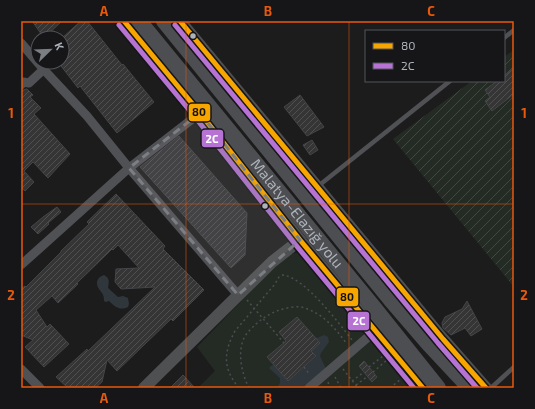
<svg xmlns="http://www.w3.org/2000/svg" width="535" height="409" font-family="'Exo 2',sans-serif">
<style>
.park{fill:#242b24}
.garden{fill:url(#garden-furrows)}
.water{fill:#2f373d}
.building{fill:url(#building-hatch);stroke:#444548}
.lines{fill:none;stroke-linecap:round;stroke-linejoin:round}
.path{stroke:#4c4d50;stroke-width:1.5;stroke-dasharray:2 3;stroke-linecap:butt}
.lane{stroke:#505155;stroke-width:4.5}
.street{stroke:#505155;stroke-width:9}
.secondary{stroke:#4f5052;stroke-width:12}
.highway{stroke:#4d4e51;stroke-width:16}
.bus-1-casing{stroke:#161618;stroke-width:8}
.bus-2-casing{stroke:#161618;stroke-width:8}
.bus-1{stroke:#f7a600;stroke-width:5}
.bus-2{stroke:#b673d3;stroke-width:5}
.marked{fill:#7b7e83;fill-opacity:0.2;stroke:#7b7e83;stroke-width:3;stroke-dasharray:8 5;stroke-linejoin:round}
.grid{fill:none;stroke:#e8590c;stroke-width:1;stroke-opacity:0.55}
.bus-dot{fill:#aeb3bb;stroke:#161618;stroke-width:1.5}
.labels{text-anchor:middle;stroke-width:3.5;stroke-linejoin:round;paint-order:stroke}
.street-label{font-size:15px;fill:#aeb3bb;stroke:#161618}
.line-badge{stroke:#161618;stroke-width:1.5}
.badge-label{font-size:11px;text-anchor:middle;font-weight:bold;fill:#fff}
.pale-badge-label{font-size:11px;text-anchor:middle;font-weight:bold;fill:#111}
.neatline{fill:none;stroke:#e8590c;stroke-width:1.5}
.grid-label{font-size:13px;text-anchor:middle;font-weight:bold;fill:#e8590c}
</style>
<defs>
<pattern id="garden-furrows" width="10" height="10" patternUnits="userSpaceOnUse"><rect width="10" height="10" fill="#242b24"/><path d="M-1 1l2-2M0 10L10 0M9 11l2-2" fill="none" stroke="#414742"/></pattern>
<pattern id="building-hatch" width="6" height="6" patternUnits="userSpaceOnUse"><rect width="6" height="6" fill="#353536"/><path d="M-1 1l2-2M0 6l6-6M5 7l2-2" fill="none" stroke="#505051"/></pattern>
</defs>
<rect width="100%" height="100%" fill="#1c1c1c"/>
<!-- park -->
<path class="park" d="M296,253L302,254L333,284L411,388H198L215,371L197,347L280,261L289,254Z"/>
<!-- garden -->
<path class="garden" d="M514,50V287L393,139L472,81H504V57Z"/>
<!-- water -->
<g class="water">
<path d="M104,275C110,278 109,282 108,288L118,297L123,296L128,298L129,304L128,307C120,311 115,307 109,301L106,302L104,301C104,300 104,296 103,295C102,292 100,291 99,289C95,283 97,277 104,275Z"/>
<path d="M324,335L328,337L329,342L321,353L320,356L326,369L305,388H277L280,383V378L270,369L269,368L271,366L273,365L275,366L288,381L316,357L311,351L314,337L317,338Z"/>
</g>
<!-- building -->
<g class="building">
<path d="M32,21H62L44,38Z"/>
<path d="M81,21H87L122,65L123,64L154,102L117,133L80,86L78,88L58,62H62V38Z"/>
<path d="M514,68V94L492,111L485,101L490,97L485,90L497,81H504V76Z"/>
<path d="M26,89H27L33,95L30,97L41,108L34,114L70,154L48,178L33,162L24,171L34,182L25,191L21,187V91Z"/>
<path d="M300,95L324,127L307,136L284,107Z"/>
<path d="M179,136L247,213L245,255L231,268L140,167Z"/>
<path d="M312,140L318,150L310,155L303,145Z"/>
<path d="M116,194L165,246L163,249L204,290L173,321L171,319L117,371L107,360L102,382L95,388H68L56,377L87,349L88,351L155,287L121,289L115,282L116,269L139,268L118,245L113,250L112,249L77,283L78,284L58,303L52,296L36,310L47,327L50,324L69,344L44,367L25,347L33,340L21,335V289L25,286L26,287L61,252V251L89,224L87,222Z"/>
<path d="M57,207L61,212L48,223L49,224L38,234L31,227L43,217Z"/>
<path d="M467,301L482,329L471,336L465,328L451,335L443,328L442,323L445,317L462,309Z"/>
<path d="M297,317L320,343L311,351L316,356L288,381L267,357L286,341L279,332Z"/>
<path d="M364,361L377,377L372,382L359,366Z"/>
<path d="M183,375L195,388H170Z"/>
</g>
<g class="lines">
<!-- path -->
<g class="path">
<path d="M247,300L284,343"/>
<path d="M304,367L310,375"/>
<path d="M369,367L383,356"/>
<path d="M343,369L358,388"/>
<path d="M373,372L387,360"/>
<path d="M335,377L341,388"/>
<path d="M352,381L364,372"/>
<path d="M328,382L330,388"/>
<path d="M356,385L368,376"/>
<path d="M239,388C223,369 223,353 235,331L275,284L279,277L283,275C305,278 338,322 352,340"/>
<path d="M249,388C242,374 237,353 244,338C247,332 252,328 256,324C263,318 270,313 280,310C286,308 294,306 301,307C322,312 335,328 347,344"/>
<path d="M390,388L402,378"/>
<path d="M403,388L407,385"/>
</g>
<!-- lane -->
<g class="lane">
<path d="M504,38L514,30"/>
<path d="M317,187L450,81"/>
<path d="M491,388L514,367"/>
</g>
<!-- street -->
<g class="street">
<path d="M21,43L46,72L87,116L129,168L238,295"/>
<path d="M21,85L23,82L29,83L44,69"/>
<path d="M21,265L129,168L200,113"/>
<path d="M21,369L40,388"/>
<path d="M309,388L375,331"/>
</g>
<!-- secondary -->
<g class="secondary">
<path d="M124,21L200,113L300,240L423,388"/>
<path d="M180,21L443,339L486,388"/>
<path d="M144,388L272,262L300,240"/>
</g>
<!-- highway -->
<g class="highway">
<path id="s1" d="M139,21L375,309L438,388"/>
<path d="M164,21L391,300L428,343L470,388"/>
</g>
<defs>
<g id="bus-1">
<path d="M124,21L200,113L300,240L423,388"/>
<path d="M180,21L443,339L486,388"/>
</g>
<g id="bus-2">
<path d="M119,25L195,117L295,244L414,388"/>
<path d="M175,25L438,343L477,388"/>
</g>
</defs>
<!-- bus-1 casing -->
<use href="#bus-1" class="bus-1-casing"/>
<!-- bus-2 casing -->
<use href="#bus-2" class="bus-2-casing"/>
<!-- bus-1 -->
<use href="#bus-1" class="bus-1"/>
<!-- bus-2 -->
<use href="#bus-2" class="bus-2"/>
</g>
<!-- marked area -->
<path class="marked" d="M200,113L300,240L238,295L129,168Z"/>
<!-- grid -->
<path class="grid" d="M186,21V388M349,21V388M21,204H514"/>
<!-- markers -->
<g class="bus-dot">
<circle cx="193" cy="36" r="3.5"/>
<circle cx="265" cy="206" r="3.5"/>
</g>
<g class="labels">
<!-- street labels -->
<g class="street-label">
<text dy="5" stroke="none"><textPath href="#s1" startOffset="249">Malatya-Elazığ yolu</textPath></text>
</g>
</g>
<g class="line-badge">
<rect x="188" y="103" width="23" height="19" rx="4" fill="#f7a600"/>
<rect x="201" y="129" width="23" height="19" rx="4" fill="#b673d3"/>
<rect x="336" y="287" width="23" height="20" rx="4" fill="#f7a600"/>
<rect x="347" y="311" width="23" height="20" rx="4" fill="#b673d3"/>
</g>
<g class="badge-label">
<text x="212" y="143">2C</text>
<text x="359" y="325">2C</text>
</g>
<g class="pale-badge-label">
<text x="199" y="116">80</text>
<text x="347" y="301">80</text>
</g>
<!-- border -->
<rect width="535" height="409" fill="none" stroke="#161618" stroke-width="44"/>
<!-- legend -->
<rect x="365" y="30" width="140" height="52" fill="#161618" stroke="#535559"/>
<rect x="373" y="43" width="20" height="6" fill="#f7a600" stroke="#535559"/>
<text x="401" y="50" font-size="12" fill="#aeb3bb">80</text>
<rect x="373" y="63" width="20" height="6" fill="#b673d3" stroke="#535559"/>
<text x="401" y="70" font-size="12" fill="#aeb3bb">2C</text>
<!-- north arrow -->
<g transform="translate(50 50) rotate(67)"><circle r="19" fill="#161618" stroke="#535559"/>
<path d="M0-3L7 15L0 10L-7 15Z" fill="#7b7e83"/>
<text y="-6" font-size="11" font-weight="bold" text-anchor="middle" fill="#aeb3bb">K</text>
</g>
<rect x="22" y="22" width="491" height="365" class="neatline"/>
<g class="grid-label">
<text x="104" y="16">A</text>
<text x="268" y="16">B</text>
<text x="431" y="16">C</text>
<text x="11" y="118">1</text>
<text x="524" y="118">1</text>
<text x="11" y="300">2</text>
<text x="524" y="300">2</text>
<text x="104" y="403">A</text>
<text x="268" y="403">B</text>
<text x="431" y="403">C</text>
</g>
</svg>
